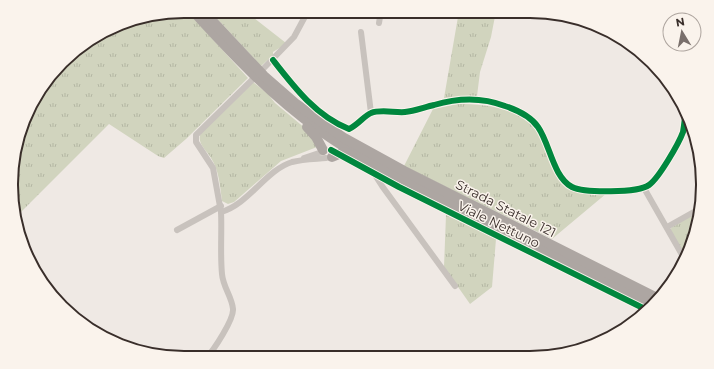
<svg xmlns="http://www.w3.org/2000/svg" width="714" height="369" font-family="Montserrat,sans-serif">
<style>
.grass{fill:url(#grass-tufts)}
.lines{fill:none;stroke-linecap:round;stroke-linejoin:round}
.minor{stroke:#c8c2bd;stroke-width:6}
.primary{stroke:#ada6a2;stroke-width:10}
.cycleway-casing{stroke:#faf3ec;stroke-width:8}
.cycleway{stroke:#00873e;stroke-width:6}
.labels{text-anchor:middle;stroke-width:3;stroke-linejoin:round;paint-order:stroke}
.street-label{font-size:13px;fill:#392e2a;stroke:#faf3ec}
.rim{fill:none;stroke:#392e2a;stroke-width:2}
</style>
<defs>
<pattern id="grass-tufts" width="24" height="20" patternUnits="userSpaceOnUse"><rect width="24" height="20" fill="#d1d4be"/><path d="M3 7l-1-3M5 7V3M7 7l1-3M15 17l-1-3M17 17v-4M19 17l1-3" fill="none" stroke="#b4b6a3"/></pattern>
</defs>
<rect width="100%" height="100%" fill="#efe9e4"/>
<!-- grass -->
<g class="grass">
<path d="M187,11L248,78L186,139L164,158L158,156L109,124L17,216L11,196L17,140L40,88L79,47L129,20Z"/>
<path d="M210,11H245L286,43C282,47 277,49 273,52V55L261,66Z"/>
<path d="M459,11H496L491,37L480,72L477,96L444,98Z"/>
<path d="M253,82L268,94L275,103L306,129L317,147L281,161L234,202L228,204L222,201C220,186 219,170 211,158C206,150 196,142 201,133Z"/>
<path d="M458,104C484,104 517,107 535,129C544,139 548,153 552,165C561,192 582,194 607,193L552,239L404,166L433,109Z"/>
<path d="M698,211L686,257L670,230L672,227Z"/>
<path d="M446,215L496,239L492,287L470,304L444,267Z"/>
</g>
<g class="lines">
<!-- minor -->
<g class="minor">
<path d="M379,23L381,11"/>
<path d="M596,26L614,35"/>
<path d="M361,32L371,113"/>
<path d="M273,60C294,87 316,116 349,129C358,125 365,115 371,113C381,109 395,113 405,112C414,111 425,107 434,105C457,98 482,97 505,106C517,110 531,117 538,127C550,144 553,177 572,187C584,193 638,193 649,185C659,178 679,143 683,132C684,126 685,120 685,114"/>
<path d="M263,69L294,37L308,11"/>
<path d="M331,150L399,187L647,310"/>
<path d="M304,158L322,152"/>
<path d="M375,175L382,186L455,286"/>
<path d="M644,188L685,260"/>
<path d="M221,212L213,168L196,142V135L252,80"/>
<path d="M667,227L699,209"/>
<path d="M177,230L221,206"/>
<path d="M206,358C214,350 234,319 233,309C232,297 223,287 222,274C220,253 222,232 221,212C249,204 266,170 292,162C303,159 315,159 326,158"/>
</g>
<!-- primary -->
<g class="primary">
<path d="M193,11C232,54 271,95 318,129C357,158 407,181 450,203C518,237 586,271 653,305"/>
<path d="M203,11L264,76L295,103L344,138L404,171L659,299"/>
<path d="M307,127L316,137L323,150"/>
<path d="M332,157L344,152L352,156"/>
</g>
<defs>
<g id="cycleway">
<path d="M273,60C294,87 316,116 349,129C358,125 365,115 371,113C381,109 395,113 405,112C414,111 425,107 434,105C457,98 482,97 505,106C517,110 531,117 538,127C550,144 553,177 572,187C584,193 638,193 649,185C659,178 679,143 683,132C684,126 685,120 685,114"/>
<path d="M331,150L399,187L647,310"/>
</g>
</defs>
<!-- cycleway casing -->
<use href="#cycleway" class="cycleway-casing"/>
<!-- cycleway -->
<use href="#cycleway" class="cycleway"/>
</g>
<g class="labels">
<!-- street labels -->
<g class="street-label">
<text transform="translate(506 208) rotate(27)" y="5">Strada Statale 121</text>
<text transform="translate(499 224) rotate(26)" y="5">Viale Nettuno</text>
</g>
</g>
<!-- crop -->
<path d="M0 0H714V369H0ZM184 18H530A166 166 0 0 1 696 184V185A166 166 0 0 1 530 351H184A166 166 0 0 1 18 185V184A166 166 0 0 1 184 18Z" fill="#faf3ec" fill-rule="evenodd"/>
<path class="rim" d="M184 18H530A166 166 0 0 1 696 184V185A166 166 0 0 1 530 351H184A166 166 0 0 1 18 185V184A166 166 0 0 1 184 18Z"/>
<!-- north arrow -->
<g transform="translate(682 32) rotate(350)"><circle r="19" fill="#faf3ec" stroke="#ada49e"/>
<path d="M0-3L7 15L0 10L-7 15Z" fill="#796f6b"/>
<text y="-6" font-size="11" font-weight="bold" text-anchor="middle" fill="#392e2a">N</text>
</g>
</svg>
